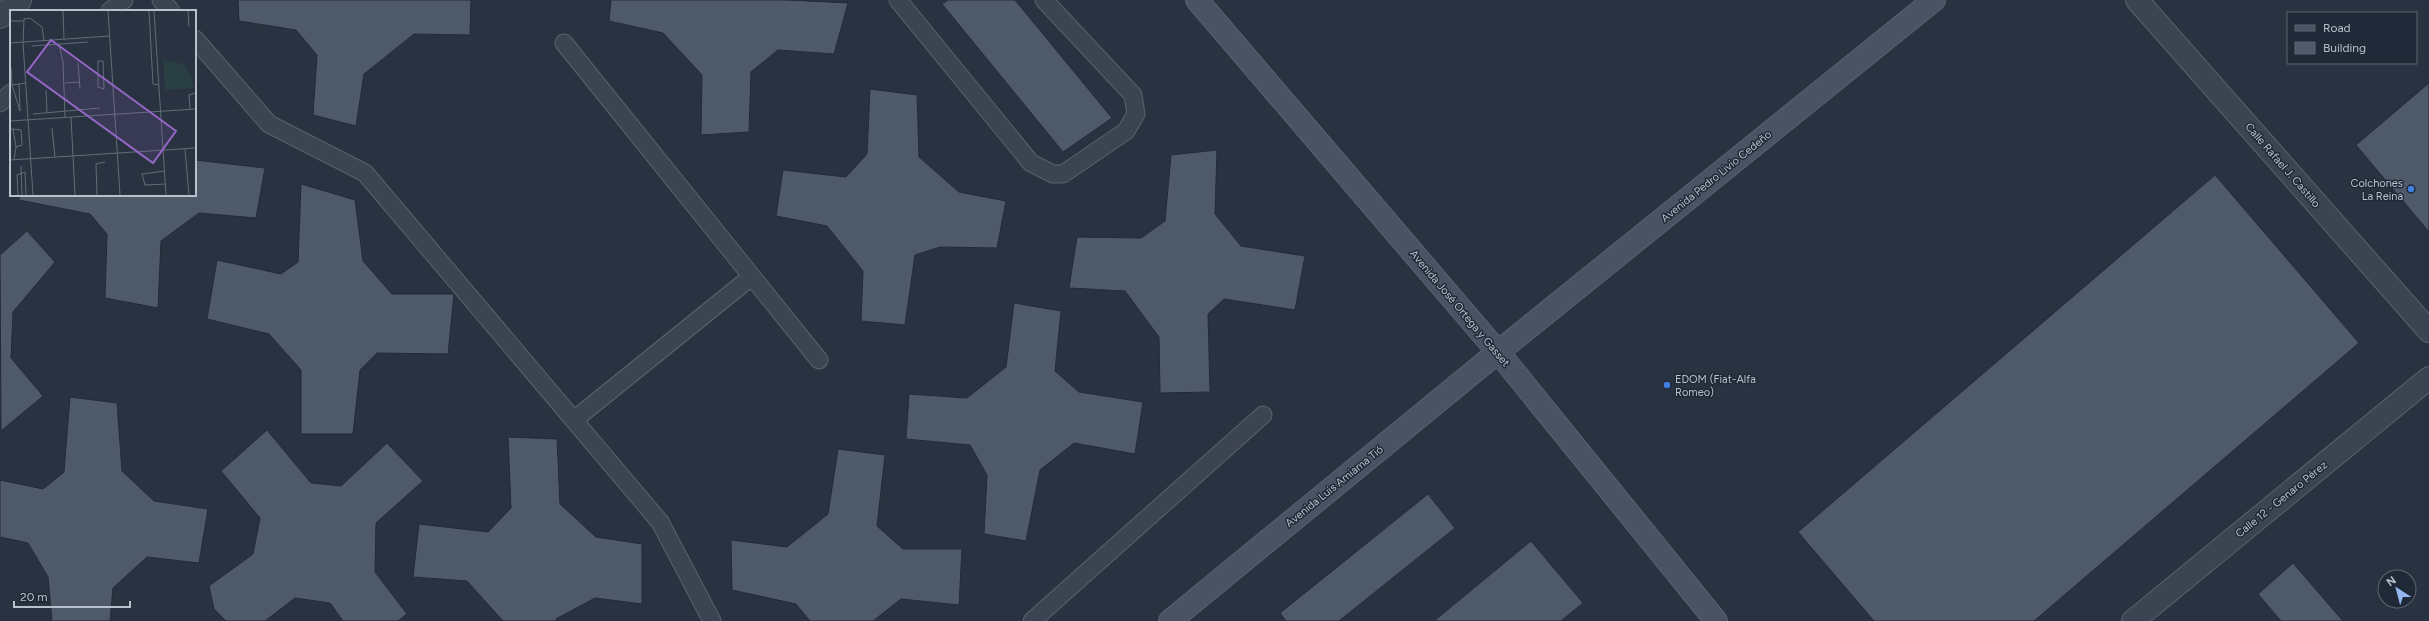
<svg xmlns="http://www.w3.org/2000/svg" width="2429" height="621" font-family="Figtree,sans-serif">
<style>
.building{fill:#4e596a;stroke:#222b39}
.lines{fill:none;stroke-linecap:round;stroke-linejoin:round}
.lane-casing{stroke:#5a626e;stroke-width:19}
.street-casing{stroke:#5a626e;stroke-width:24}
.secondary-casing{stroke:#5a626e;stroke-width:24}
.lane{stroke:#3c4451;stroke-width:17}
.street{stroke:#3c4451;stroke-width:22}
.secondary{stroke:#4a5364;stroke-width:22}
.shop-dot{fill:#3f7fe0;stroke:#202937;stroke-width:1.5}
.labels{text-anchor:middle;stroke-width:3;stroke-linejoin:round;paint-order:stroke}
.street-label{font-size:11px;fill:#b9c0cb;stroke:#202937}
.poi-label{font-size:11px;fill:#b9c0cb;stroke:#202937;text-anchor:end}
.inset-road{fill:none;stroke:#626b78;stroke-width:1}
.view{fill:#9467c4;fill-opacity:0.15;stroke:#9467c4;stroke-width:2}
.inset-edge{fill:none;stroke:#b9c0cb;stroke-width:2}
</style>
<rect width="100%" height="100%" fill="#283241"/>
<!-- building -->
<g class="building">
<path d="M238,0H471L470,35L414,34L364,74L356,126L313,115L317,55L296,30L239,21Z"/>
<path d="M611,0H787L848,3L834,54L778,50L751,72L749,132L701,135L702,75L663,33L609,21Z"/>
<path d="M948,0H1015L1112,118L1063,152L942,4Z"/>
<path d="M2429,83V232L2356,145Z"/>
<path d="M870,89L917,95L919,157L959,192L1006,201L997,248L940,247L915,255L905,325L861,321L863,271L827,226L776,216L783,170L846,177L867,154Z"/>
<path d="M1217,150L1215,214L1241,246L1305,256L1295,310L1224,299L1208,314L1210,392L1160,393L1159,337L1125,291L1069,288L1077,237L1141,238L1165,221L1171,155Z"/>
<path d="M195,160L265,168L256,218L199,213L161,241L158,308L105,298L107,234L90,214L19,200V195H195Z"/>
<path d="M2215,175L2359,343L2034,621H1874L1798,532Z"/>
<path d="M301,184L355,200L363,261L392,294H454L448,354L377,353L360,370L353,434H301V370L269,334L207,319L217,260L281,274L298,262Z"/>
<path d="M27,231L55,262L13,312L11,358L43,396L1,431L0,255Z"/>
<path d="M1014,303L1061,311L1055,371L1079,392L1143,402L1135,454L1074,443L1040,470L1026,541L984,534L987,475L970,445L906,439L909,394L967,398L1006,367Z"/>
<path d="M70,397L117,403L122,471L154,501L208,509L199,563L147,557L113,588L110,621H52L48,577L28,543L0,537V480L43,489L64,472Z"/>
<path d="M267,430L311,483L341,486L387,443L423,481L376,523L375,572L407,614L398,621H343L330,603L295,598L265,621H226L214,609L209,586L253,554L260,518L221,471Z"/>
<path d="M508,437L557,439L560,504L596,537L642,544V604L595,598L556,619V621H503L467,581L413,577L419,524L488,532L511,508Z"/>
<path d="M838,449L885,455L877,526L903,549H962L959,605L901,599L873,621H810L796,604L732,590L731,540L787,547L828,514Z"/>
<path d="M1428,494L1455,528L1339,621H1286L1280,613Z"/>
<path d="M1531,541L1583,603L1561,621H1434Z"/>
<path d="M2293,563L2343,621H2281L2258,594Z"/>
</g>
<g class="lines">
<defs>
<g id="lane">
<path d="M161,0L171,11"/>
<path d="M898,0L1031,163L1053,174H1063L1126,131L1136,114L1133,95L1044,0"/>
<path d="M110,11L124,0"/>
<path d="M195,39L269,124L365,173L660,522L712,621"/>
<path d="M564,43L819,360"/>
<path d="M0,103L11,93"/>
<path d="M574,420L751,277"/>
<path d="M1032,621L1263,415"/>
</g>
<g id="street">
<path d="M2137,0L2429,331"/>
<path d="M0,17L20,0"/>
<path d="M2133,621L2429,378"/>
</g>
<g id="secondary">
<path d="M1197,0L1498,352L1716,621"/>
<path d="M1170,621L1498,352L1934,0"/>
</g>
</defs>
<!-- lane casing -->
<use href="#lane" class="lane-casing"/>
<!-- street casing -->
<use href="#street" class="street-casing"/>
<!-- secondary casing -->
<use href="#secondary" class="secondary-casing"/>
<!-- lane -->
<use href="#lane" class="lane"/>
<!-- street -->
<use href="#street" class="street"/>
<!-- secondary -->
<use href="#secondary" class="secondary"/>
</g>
<!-- markers -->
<g class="shop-dot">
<circle cx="2411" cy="189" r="4"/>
<circle cx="1667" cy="385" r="4"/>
</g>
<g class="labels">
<!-- street labels -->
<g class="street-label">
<text transform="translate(2283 165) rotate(49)" y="4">Calle Rafael J. Castillo</text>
<text transform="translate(1716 176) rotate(-39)" y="4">Avenida Pedro Livio Cedeño</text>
<text transform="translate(1460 308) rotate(50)" y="4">Avenida José Ortega y Gasset</text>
<text transform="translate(1334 486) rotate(-39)" y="4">Avenida Luis Amiama Tió</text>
<text transform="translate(2281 499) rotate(-39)" y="4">Calle 12 - Genaro Pérez</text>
</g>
<!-- poi labels -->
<g class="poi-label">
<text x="2403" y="187">Colchones<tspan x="2403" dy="13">La Reina</tspan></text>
<text x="1675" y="383" text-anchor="start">EDOM (Fiat-Alfa<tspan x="1675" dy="13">Romeo)</tspan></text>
</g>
</g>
<!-- overview -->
<g transform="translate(10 10)">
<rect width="186" height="186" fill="#283241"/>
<path d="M153,50L173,54L181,65L184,78L155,80Z" fill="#2a3f42"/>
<path class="inset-road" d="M53,1L54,29M98,1L110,185M139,1L143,74L149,75M144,1L156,185M178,1L179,17M0,11H13M0,33L99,26M49,34L53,52L55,107M22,36L78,32M88,51H93L94,79L88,77ZM68,53L70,79M1,57L2,75L10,101L9,74M55,73L69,72M2,75L16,73M36,80L37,103M180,99L179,85L186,83M23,104L90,98M61,107L65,185M0,111L186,99M42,118L45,147M0,119H3L6,137L4,150M3,119L11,120L12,135L6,137M175,139L179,185M0,150L186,138M11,156L12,185M155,161L132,164L135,175L156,174M8,185L7,165L15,162L16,185M23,185L13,33L14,9L20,8L32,17L34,31M87,185L86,154L95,152"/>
<path class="view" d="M41,30L166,121L143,153L17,62Z"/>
<rect width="186" height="186" class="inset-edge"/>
</g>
<!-- legend -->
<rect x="2287" y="12" width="130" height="52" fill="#202937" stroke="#5d6572"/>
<rect x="2295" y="25" width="20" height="6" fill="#4a5364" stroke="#5d6572"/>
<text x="2323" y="32" font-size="12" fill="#b9c0cb">Road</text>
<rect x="2295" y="42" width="20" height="12" fill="#4e596a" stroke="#5d6572"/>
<text x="2323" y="52" font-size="12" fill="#b9c0cb">Building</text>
<!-- north arrow -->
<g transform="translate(2397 589) rotate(324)"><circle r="19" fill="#202937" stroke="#5d6572"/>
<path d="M0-3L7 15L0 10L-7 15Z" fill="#94b8f4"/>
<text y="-6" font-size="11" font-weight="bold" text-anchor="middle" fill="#b9c0cb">N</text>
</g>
<!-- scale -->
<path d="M14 601v6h116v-6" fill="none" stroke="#b9c0cb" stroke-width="2"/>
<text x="20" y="601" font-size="12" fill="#b9c0cb" stroke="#202937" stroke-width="3" paint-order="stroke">20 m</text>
</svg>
